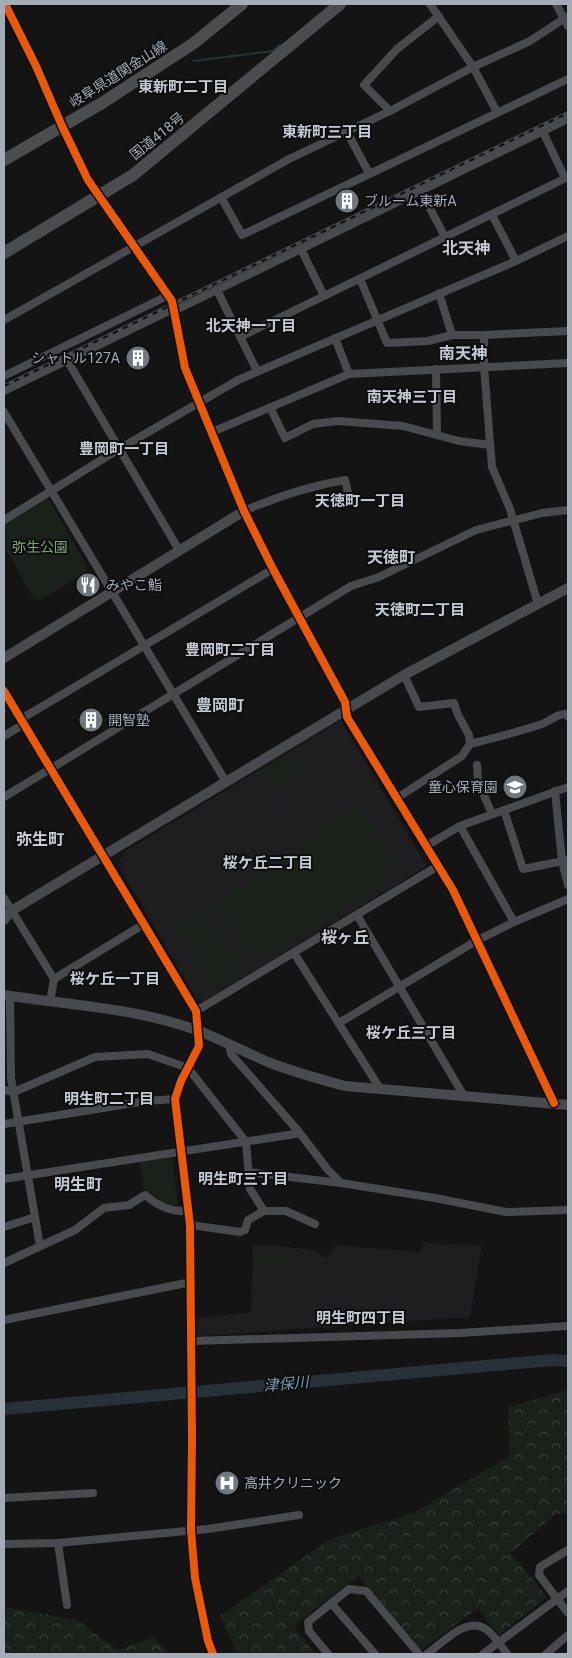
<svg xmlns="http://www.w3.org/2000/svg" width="572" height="1658" font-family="Roboto,'Noto Sans JP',sans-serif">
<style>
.built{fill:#1e1e20}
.green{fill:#1a211a}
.forest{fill:url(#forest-crowns)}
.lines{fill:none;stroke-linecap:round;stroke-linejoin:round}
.stream{stroke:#263237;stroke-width:2}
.river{stroke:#263237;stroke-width:12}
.minor{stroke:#484a4d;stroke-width:8}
.tertiary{stroke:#484a4d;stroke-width:10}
.primary{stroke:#4b4d4f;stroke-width:12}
.trunk{stroke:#4a4c4f;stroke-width:12}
.rail-casing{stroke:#47494c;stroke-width:4}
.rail{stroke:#0e0e10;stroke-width:2;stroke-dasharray:5.5;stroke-linecap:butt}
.cycleway-casing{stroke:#0e0e10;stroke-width:11}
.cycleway{stroke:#e8590c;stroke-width:8}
.labels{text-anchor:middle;stroke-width:4;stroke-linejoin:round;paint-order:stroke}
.street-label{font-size:14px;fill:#a3acb7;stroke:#0e0e10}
.poi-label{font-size:14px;fill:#a3acb7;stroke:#0e0e10;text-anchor:start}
.park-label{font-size:14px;fill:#7ca478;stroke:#0e0e10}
.neighbourhood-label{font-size:15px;font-weight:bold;fill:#c5cad2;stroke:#0e0e10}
.water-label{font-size:15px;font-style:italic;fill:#76a2b6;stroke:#0e0e10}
.quarter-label{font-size:16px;font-weight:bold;fill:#c5cad2;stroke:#0e0e10}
</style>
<defs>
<pattern id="forest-crowns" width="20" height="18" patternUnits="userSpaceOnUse" patternTransform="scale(1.25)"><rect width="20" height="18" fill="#1a211a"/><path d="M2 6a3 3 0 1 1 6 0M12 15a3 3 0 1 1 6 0" fill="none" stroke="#383f39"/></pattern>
</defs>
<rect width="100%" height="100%" fill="#141414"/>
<!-- built -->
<g class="built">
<path d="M341,720L427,866L204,1001L197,1000L118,865L124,852Z"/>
<path d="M424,1241L437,1244L482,1245L470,1317L197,1336V1318L251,1312L253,1245H273L312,1250L327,1258L336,1245L420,1252Z"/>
</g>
<!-- green -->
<g class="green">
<path d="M45,498L50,501L87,567L85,573L40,600L34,599L4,546V524Z"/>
<path d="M290,753L301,773L274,789L262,770Z"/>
<path d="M359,806L391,861L389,872L380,888L273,953L256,952L236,943L214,903L306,847L302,839Z"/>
<path d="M209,907L244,975L215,990L176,926Z"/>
<path d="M172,1156L178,1204L169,1205L144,1189L139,1162Z"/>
<path d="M258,1250H284V1264L257,1265Z"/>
</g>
<!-- forest -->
<g class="forest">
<path d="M568,1390V1513L556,1514L511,1553L547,1597L499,1635L478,1608L421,1650L358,1576L294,1626L315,1654H238L220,1616L330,1539L411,1514L510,1456L508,1407Z"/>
<path d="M4,1607L77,1620L118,1650L153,1637L170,1654H4Z"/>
</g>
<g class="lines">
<!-- stream -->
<path class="stream" d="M193,61L273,51L280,45"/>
<!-- river -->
<path class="river" d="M4,1409L553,1360L568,1361"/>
<!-- minor -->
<g class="minor">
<path d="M5,4L36,66L62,126"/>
<path d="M430,4L473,67L497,112"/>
<path d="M556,4L568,26"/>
<path d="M390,111L364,85L397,49L439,16"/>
<path d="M347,132L369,173"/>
<path d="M543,132L565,178"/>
<path d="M421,191L445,237"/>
<path d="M221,197L242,235L568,79"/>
<path d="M492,215L516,261"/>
<path d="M301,249L324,296"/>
<path d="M360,279L387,343L428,341L452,335"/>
<path d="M217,290L257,371"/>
<path d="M439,293L452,335H484L568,331"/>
<path d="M4,320L289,159L390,111L473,67L530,41L568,16"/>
<path d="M484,335V367L492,467L510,509L538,604"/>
<path d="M240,337L568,177"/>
<path d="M335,338L349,374"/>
<path d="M67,360L179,550"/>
<path d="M436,369L437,434"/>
<path d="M4,376L169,295"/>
<path d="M4,391L167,312L180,308L568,119"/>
<path d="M270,407L285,438L313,424L338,421L403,426L459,441L490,445"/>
<path d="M4,412L226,782"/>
<path d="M212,432L349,374L568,363"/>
<path d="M244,511C276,497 310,486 345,480L348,493"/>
<path d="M4,520L119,449L238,380L516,261L568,236"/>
<path d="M21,719L273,569"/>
<path d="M4,736L24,724"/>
<path d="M470,744C494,738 518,732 542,724C550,721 558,713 567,714L568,717"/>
<path d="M477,765L478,781L492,814"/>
<path d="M555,791L562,861L568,885"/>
<path d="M4,797L351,586L379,577L476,530L542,513L568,510"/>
<path d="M397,798L462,756L470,744L469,735L458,715L454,703L419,707L404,675"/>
<path d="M504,810L523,869L568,860"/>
<path d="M460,826L514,922"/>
<path d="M426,846L460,826L568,787"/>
<path d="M4,898L54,979L50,1002"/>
<path d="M357,915L464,1096"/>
<path d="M294,953L381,1090"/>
<path d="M54,979L144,924"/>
<path d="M10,996L11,1078L40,1246"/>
<path d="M196,1011L438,866"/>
<path d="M339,1023L476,941L514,922L568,899"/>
<path d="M229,1045L231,1054L299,1132L328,1170L341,1183L435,1198L506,1212L568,1210"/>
<path d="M4,1090L14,1092L95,1057L148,1054L188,1068L246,1142L250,1189L264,1211"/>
<path d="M4,1124L146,1101L175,1099"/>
<path d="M248,1172L341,1183"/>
<path d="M4,1179L295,1134L299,1132"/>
<path d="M190,1225L240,1232L245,1230L248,1220L264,1211H286L315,1224"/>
<path d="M4,1227L35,1217"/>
<path d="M4,1263L75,1230L104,1208L129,1205L145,1195C158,1206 173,1213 190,1211"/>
<path d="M4,1320L191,1282"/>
<path d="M192,1341L460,1333L568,1326"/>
<path d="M4,1498L93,1493"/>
<path d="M58,1543L67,1605"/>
<path d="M4,1544L58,1543L208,1529L299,1515"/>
<path d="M568,1550L540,1567L539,1575L568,1613"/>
<path d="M331,1603L375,1654"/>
<path d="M328,1654L309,1631L308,1622L349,1589L366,1591L419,1654"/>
<path d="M427,1654C441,1644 466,1617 484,1628C492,1632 502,1647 507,1654"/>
<path d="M483,1654L568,1591"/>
<path d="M546,1654L568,1635"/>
</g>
<!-- tertiary -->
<g class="tertiary">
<path d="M62,126L88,180L172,301L185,368L244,511L273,569L345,702L347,717L453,890L554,1103"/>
<path d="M4,658L244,511"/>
<path d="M4,691L196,1011L199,1046L181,1081L175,1099L190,1225L192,1437L191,1530L195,1578L208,1641L213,1654"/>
<path d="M4,920L11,911L404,675L568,588"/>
<path d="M4,995C68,1005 137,1008 199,1031C222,1040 245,1052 268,1062C293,1072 319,1079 345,1086L568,1105"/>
</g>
<!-- primary -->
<path class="primary" d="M4,160L102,103L194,43L242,4"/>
<!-- trunk -->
<path class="trunk" d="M4,253L133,175L340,4"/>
<defs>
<path id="rail" d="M4,386L568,113"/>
</defs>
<!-- rail casing -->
<use href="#rail" class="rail-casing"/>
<!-- rail -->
<use href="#rail" class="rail"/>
<defs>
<g id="cycleway">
<path d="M5,4L36,66L62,126L88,180L172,301L185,368L244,511L273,569L345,702L347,717L453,890L554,1103"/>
<path d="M4,691L196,1011L199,1046L181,1081L175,1099L190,1225L192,1437L191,1530L195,1578L208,1641L213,1654"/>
</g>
</defs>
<!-- cycleway casing -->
<use href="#cycleway" class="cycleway-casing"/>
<!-- cycleway -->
<use href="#cycleway" class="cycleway"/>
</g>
<!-- icons -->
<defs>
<symbol id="building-disc" viewBox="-11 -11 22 22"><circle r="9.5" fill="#71777e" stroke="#0e0e10"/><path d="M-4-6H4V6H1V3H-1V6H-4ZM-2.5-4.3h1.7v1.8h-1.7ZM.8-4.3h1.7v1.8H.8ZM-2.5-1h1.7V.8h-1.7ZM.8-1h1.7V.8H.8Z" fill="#fff"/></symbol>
<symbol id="restaurant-disc" viewBox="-11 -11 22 22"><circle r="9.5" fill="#71777e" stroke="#0e0e10"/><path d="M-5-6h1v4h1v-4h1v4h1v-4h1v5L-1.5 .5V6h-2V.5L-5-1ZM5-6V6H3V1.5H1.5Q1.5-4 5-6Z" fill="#fff"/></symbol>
<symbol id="school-disc" viewBox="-11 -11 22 22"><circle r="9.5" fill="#71777e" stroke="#0e0e10"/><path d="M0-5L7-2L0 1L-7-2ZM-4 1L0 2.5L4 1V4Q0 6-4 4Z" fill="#fff"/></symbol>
<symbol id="hospital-disc" viewBox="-11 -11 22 22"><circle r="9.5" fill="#71777e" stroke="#0e0e10"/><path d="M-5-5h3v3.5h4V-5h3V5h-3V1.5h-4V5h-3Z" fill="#fff"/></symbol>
</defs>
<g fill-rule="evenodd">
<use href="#building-disc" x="333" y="187" width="28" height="28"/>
<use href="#building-disc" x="124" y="344" width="28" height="28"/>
<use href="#restaurant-disc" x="74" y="571" width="28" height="28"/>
<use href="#building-disc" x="77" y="706" width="28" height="28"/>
<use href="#school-disc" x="501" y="773" width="28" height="28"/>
<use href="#hospital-disc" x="213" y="1469" width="28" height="28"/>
</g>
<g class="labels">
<!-- street labels -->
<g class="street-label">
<text transform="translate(118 74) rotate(-32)" y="5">岐阜県道関金山線</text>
<text transform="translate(157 136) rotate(-39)" y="5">国道418号</text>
</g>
<!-- poi labels -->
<g class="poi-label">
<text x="364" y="206">ブルーム東新A</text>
<text x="120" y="363" text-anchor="end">シャトル127A</text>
<text x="106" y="590">みやこ鮨</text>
<text x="108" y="725">開智塾</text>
<text x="498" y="792" text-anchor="end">童心保育園</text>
<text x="244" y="1488">高井クリニック</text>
</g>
<!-- park labels -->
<g class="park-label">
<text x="40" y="552">弥生公園</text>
</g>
<!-- neighbourhood labels -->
<g class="neighbourhood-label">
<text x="183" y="92">東新町二丁目</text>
<text x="327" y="137">東新町三丁目</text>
<text x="251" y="331">北天神一丁目</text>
<text x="412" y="402">南天神三丁目</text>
<text x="124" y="454">豊岡町一丁目</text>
<text x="360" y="506">天徳町一丁目</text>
<text x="420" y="615">天徳町二丁目</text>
<text x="230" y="655">豊岡町二丁目</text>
<text x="268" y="868">桜ケ丘二丁目</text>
<text x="115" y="984">桜ケ丘一丁目</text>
<text x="411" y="1038">桜ケ丘三丁目</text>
<text x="109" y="1104">明生町二丁目</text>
<text x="243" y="1184">明生町三丁目</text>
<text x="361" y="1323">明生町四丁目</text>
</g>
<!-- water labels -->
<g class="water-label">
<text transform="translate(286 1384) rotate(-5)" y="5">津保川</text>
</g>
<!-- quarter labels -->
<g class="quarter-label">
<text x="466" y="254">北天神</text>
<text x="463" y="359">南天神</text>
<text x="391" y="563">天徳町</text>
<text x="220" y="711">豊岡町</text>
<text x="40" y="845">弥生町</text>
<text x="345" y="943">桜ヶ丘</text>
<text x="78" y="1190">明生町</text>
</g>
</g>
<!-- border -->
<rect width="572" height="1658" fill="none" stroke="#a3acb7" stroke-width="10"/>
</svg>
